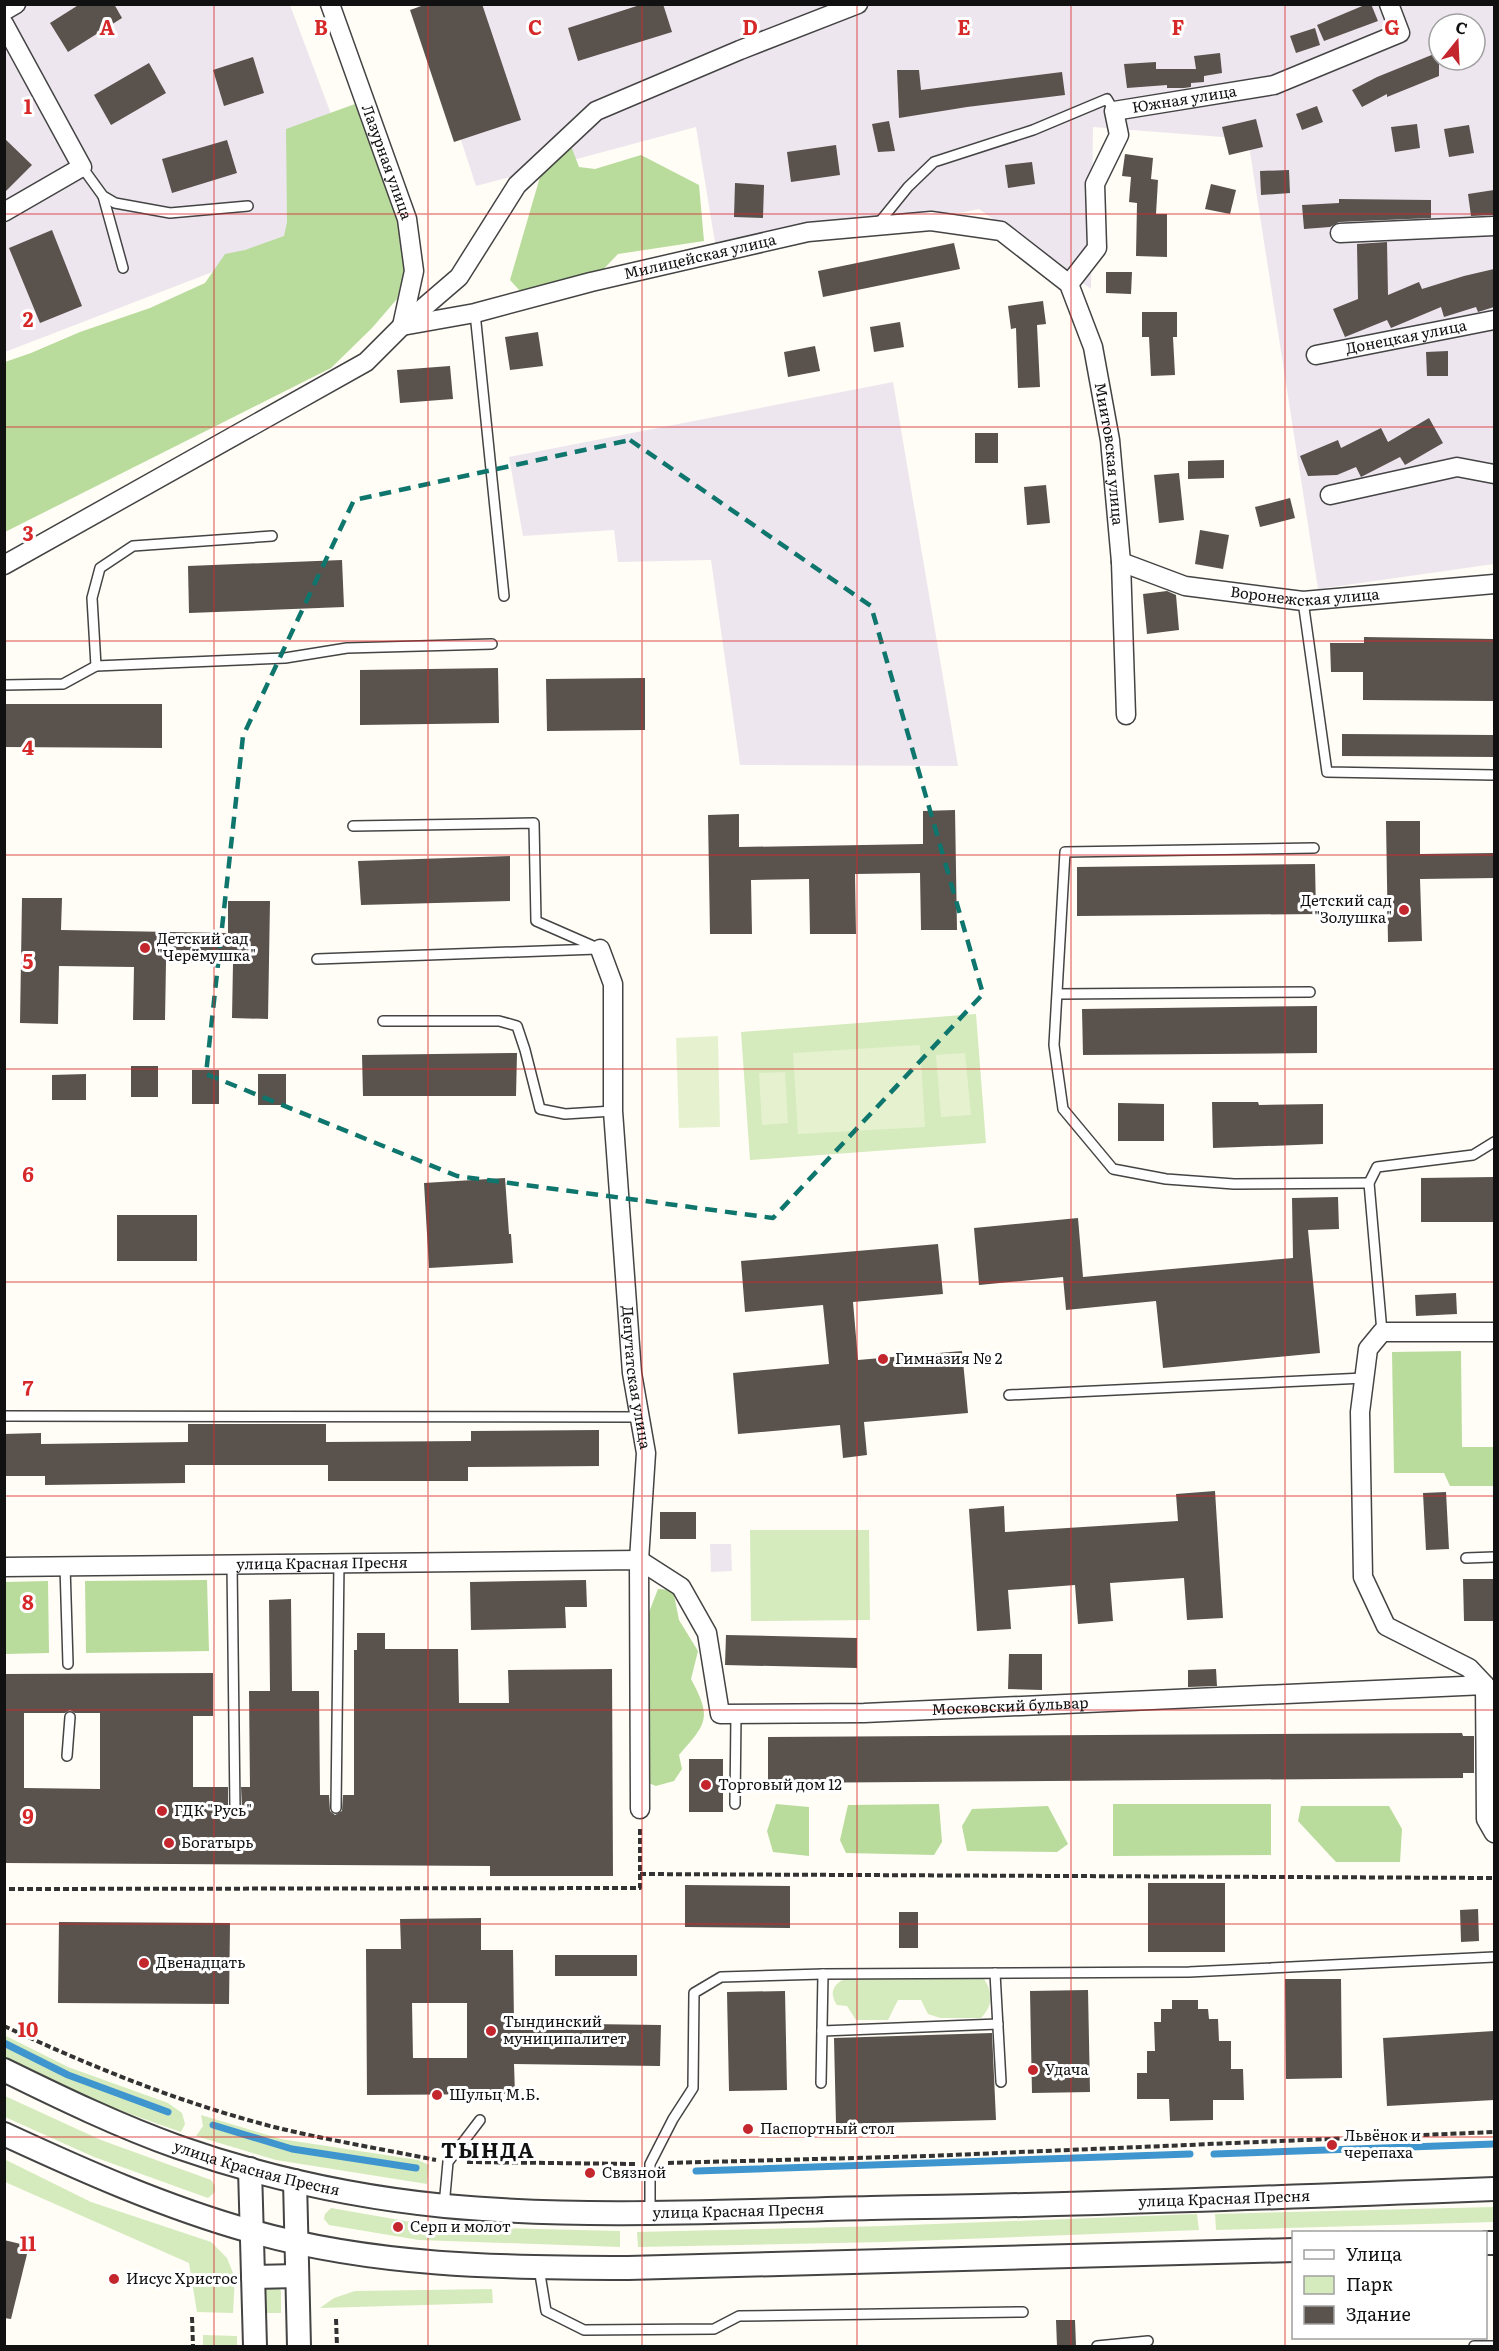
<svg xmlns="http://www.w3.org/2000/svg" width="1499" height="2351" font-family="Literata,serif">
<style>
.industrial{fill:#eee6ef;fill-rule:evenodd}
.green{fill:#d5ebbd}
.forest{fill:#b9dc9c}
.pitch{fill:#e6f2cf}
.lines{fill:none;stroke-linecap:round;stroke-linejoin:round}
.stream{stroke:#3f96cf;stroke-width:7}
.building{fill:#5a524d;fill-rule:evenodd}
.service-casing{stroke:#444;stroke-width:12}
.minor-casing{stroke:#444;stroke-width:21}
.tertiary-casing{stroke:#444;stroke-width:26}
.path{stroke:#333;stroke-width:4;stroke-dasharray:6 3;stroke-linecap:butt}
.service{stroke:#fff;stroke-width:9}
.minor{stroke:#fff;stroke-width:18}
.tertiary{stroke:#fff;stroke-width:22}
.marked{fill:none;stroke:#0f766e;stroke-width:4.5;stroke-dasharray:12 8;stroke-linejoin:round}
.grid{fill:none;stroke:#d62828;stroke-width:1.5;stroke-opacity:0.55}
.poi-dot{fill:#c4262e;stroke:#fff;stroke-width:2}
.labels{text-anchor:middle;stroke-width:6;stroke-linejoin:round;paint-order:stroke}
.street-label{font-size:15px;fill:#111;stroke:#fff}
.poi-label{font-size:15px;fill:#111;stroke:#fff;text-anchor:start}
.district-label{font-size:21px;font-weight:bold;letter-spacing:1.5px;fill:#111;stroke:#fff}
.grid-label{font-size:20px;text-anchor:middle;font-weight:bold;fill:#d62828;stroke:#fff;stroke-width:6;stroke-linejoin:round;paint-order:stroke}
</style>
<rect width="100%" height="100%" fill="#fffdf5"/>
<!-- industrial -->
<g class="industrial">
<path d="M5,5H290L368,212L5,352Z"/>
<path d="M417,5H1494V564L1318,589L1248,139L1093,127L1091,289L979,209L718,261L696,127L476,186ZM1439,24H1475V60H1439Z"/>
<path d="M893,382L958,766L740,765L711,560L618,562L614,530L523,536L509,457Z"/>
<path d="M710,1544H731L732,1571L711,1572Z"/>
</g>
<!-- green -->
<g class="green">
<path d="M976,1014L986,1143L750,1160L741,1032Z"/>
<path d="M750,1530H869L870,1620L751,1621Z"/>
<path d="M983,1977C993,1993 994,2004 981,2018H940L928,2014L921,2000H898L888,2020H856L847,2006L837,2005C829,1993 833,1984 845,1979Z"/>
<path d="M4,2035L68,2067L168,2103L182,2113L185,2124L181,2132L82,2097L5,2058Z"/>
<path d="M5,2096L101,2140L211,2180L215,2186V2192L208,2198L94,2157L5,2117Z"/>
<path d="M201,2115L281,2139L418,2160L429,2165L427,2184L276,2160L196,2136L203,2126Z"/>
<path d="M4,2159L91,2202L211,2242L227,2258L235,2278L233,2313L197,2312L189,2263L5,2182Z"/>
<path d="M1494,2207V2222L1216,2230L1215,2214Z"/>
<path d="M331,2208L411,2222L503,2228L620,2231V2247L419,2240L329,2225L324,2219L325,2214Z"/>
<path d="M1197,2214L1199,2230L885,2242L638,2247L637,2232L884,2226Z"/>
<path d="M277,2286L281,2291V2313H265L266,2287Z"/>
<path d="M492,2289L493,2303L320,2308L334,2298L355,2291Z"/>
<path d="M203,2335L237,2336V2346H203Z"/>
</g>
<!-- forest -->
<g class="forest">
<path d="M355,104L395,212L406,264L397,299L372,328L331,368L5,532V362L31,353L80,332L150,308L205,283L225,254L245,250L284,236L287,222L286,129Z"/>
<path d="M571,146L579,167L595,169L641,155L699,185L704,241L618,254L591,282L522,293L510,280L540,177Z"/>
<path d="M1461,1351L1462,1447H1494V1486H1450L1444,1473H1394L1392,1352Z"/>
<path d="M207,1580L209,1651L86,1653L85,1581Z"/>
<path d="M48,1581L49,1653L5,1654V1582Z"/>
<path d="M658,1589L673,1590L679,1620L698,1651L691,1679C712,1718 707,1723 679,1755L682,1769L674,1781L656,1786L646,1782V1620Z"/>
<path d="M776,1804L809,1807V1856L773,1852L767,1831Z"/>
<path d="M939,1804L942,1842L934,1855L846,1853L840,1840L848,1805Z"/>
<path d="M1113,1804H1271V1855L1113,1856Z"/>
<path d="M1048,1806L1068,1844L1057,1852L967,1851L962,1826L972,1809Z"/>
<path d="M1301,1806H1389L1402,1829L1400,1862H1336L1298,1821Z"/>
</g>
<!-- pitch -->
<g class="pitch">
<path d="M718,1036L720,1127L679,1128L676,1038Z"/>
<path d="M920,1045L925,1127L798,1134L793,1053Z"/>
<path d="M965,1053L971,1115L941,1117L936,1055Z"/>
<path d="M785,1072L788,1123L762,1125L759,1073Z"/>
</g>
<g class="lines">
<!-- stream -->
<g class="stream">
<path d="M4,2043L68,2075L168,2112"/>
<path d="M213,2125L292,2149L416,2168"/>
<path d="M1214,2154L1494,2144"/>
<path d="M696,2171L1190,2154"/>
</g>
</g>
<!-- building -->
<g class="building">
<path d="M80,4H114L122,18L68,52L50,23Z"/>
<path d="M427,4H482L521,120L454,142L410,10Z"/>
<path d="M643,4H663L672,32L578,61L568,28Z"/>
<path d="M1367,4H1371L1378,21L1324,41L1317,25Z"/>
<path d="M1315,28L1320,45L1296,53L1290,36Z"/>
<path d="M1439,52V76L1387,97V94L1362,107L1352,90L1377,77Z"/>
<path d="M1220,53L1222,73L1204,76V82L1191,83V87L1184,88H1167V85L1127,88L1124,64L1156,62V69H1196L1194,56Z"/>
<path d="M253,57L264,93L224,106L213,70Z"/>
<path d="M149,63L166,93L111,125L94,95Z"/>
<path d="M897,70H919L921,90L1062,72L1065,95L967,107L899,118Z"/>
<path d="M1317,106L1323,122L1302,130L1296,114Z"/>
<path d="M1256,119L1263,147L1229,155L1222,127Z"/>
<path d="M889,121L895,151L878,152L872,124Z"/>
<path d="M1417,124L1420,148L1395,152L1391,127Z"/>
<path d="M1469,125L1474,153L1449,157L1444,129Z"/>
<path d="M4,138L32,165L4,193Z"/>
<path d="M227,140L237,173L172,193L162,159Z"/>
<path d="M836,145L840,175L791,182L787,152Z"/>
<path d="M1125,154L1153,158L1151,179L1158,180L1156,214H1167V257L1136,256L1137,203L1129,202L1131,177L1122,176Z"/>
<path d="M1032,162L1035,184L1008,188L1005,165Z"/>
<path d="M1289,170L1290,193L1261,195L1260,171Z"/>
<path d="M735,183L764,185L763,218L734,217Z"/>
<path d="M1211,184L1236,190L1230,214L1205,209Z"/>
<path d="M1494,190V215L1471,216L1468,194Z"/>
<path d="M1339,199L1431,200V218L1339,222L1330,227L1304,229L1302,205L1339,203Z"/>
<path d="M52,230L82,306L40,323L9,248Z"/>
<path d="M1387,242L1388,295L1419,282L1422,289L1464,276L1494,269V307L1478,312L1476,307L1444,317L1441,307L1391,328L1387,320L1345,337L1333,309L1358,299L1357,244Z"/>
<path d="M954,243L960,269L823,297L818,271Z"/>
<path d="M1106,272H1132L1131,294L1106,293Z"/>
<path d="M1043,301L1046,324L1037,325L1040,387L1018,388L1016,328L1011,329L1008,306Z"/>
<path d="M1142,312H1177V337H1173L1175,375L1151,376L1149,337H1142Z"/>
<path d="M900,322L904,347L874,352L870,327Z"/>
<path d="M538,332L543,366L510,370L505,337Z"/>
<path d="M815,346L820,371L788,377L784,352Z"/>
<path d="M1448,351V376H1427L1426,352Z"/>
<path d="M450,366L453,399L400,403L397,370Z"/>
<path d="M1429,418L1443,443L1405,465L1400,457L1361,477L1356,467L1337,475L1308,476L1300,456L1338,440L1341,448L1381,428L1388,442Z"/>
<rect x="975" y="433" width="23" height="30"/>
<path d="M1224,460V478L1188,479V461Z"/>
<path d="M1179,473L1184,520L1159,523L1154,475Z"/>
<path d="M1046,485L1050,523L1027,525L1024,487Z"/>
<path d="M1290,498L1295,518L1260,527L1255,507Z"/>
<path d="M1200,530L1229,535L1223,569L1195,564Z"/>
<path d="M342,560L344,607L189,613L188,566Z"/>
<path d="M1167,591L1176,595L1179,630L1147,634L1143,594Z"/>
<path d="M1364,637L1494,639V701L1363,700V672H1331L1330,643H1364Z"/>
<path d="M498,668L499,723L360,725V670Z"/>
<path d="M645,678V730L547,731L546,679Z"/>
<path d="M4,704H162V748L4,747Z"/>
<path d="M1342,734L1494,735V757L1342,756Z"/>
<path d="M955,810L957,930H921L920,873L855,874L856,934H810L809,879L751,880L752,934H710L708,815L739,814V847L923,844V811Z"/>
<path d="M1386,821H1420V854L1494,853V878L1420,879L1422,941L1388,942Z"/>
<path d="M510,856V901L361,905L358,861Z"/>
<path d="M1315,864L1316,914L1077,916V867Z"/>
<path d="M22,898H62L61,930L228,933V901H270L268,1019L232,1018L233,963L166,962L165,1020H133L134,967L59,966L58,1024L20,1023Z"/>
<path d="M1317,1006V1053L1083,1055L1082,1009Z"/>
<path d="M517,1053L516,1096H363L362,1055Z"/>
<rect x="131" y="1066" width="27" height="31"/>
<rect x="192" y="1070" width="27" height="34"/>
<path d="M86,1074V1100H52V1075Z"/>
<rect x="258" y="1074" width="28" height="31"/>
<path d="M1212,1102H1258L1259,1105L1323,1104V1144L1213,1148Z"/>
<path d="M1118,1103L1164,1104V1141H1118Z"/>
<path d="M1494,1177V1222H1421V1178Z"/>
<path d="M505,1178L509,1234H511L513,1263L429,1268L424,1183Z"/>
<path d="M1338,1197L1339,1229L1308,1230L1320,1353L1163,1368L1156,1301L1066,1310L1063,1277L979,1285L974,1228L1078,1218L1083,1277L1293,1258L1292,1198Z"/>
<rect x="117" y="1215" width="80" height="46"/>
<path d="M938,1244L943,1294L853,1302L858,1360L962,1351L968,1413L864,1422L867,1455L843,1458L840,1425L738,1434L733,1373L829,1364L823,1305L745,1312L741,1261Z"/>
<path d="M1456,1293L1457,1314L1416,1316L1415,1295Z"/>
<path d="M188,1424H326V1442L471,1441V1431L599,1430V1466L468,1467V1481H328V1465H185V1483L45,1485V1476H4V1434L41,1433V1444L188,1442Z"/>
<path d="M1215,1491L1223,1618L1187,1620L1184,1578L1110,1583L1113,1621L1078,1624L1075,1585L1008,1590L1011,1629L977,1631L969,1509L1004,1506L1005,1532L1178,1521L1176,1494Z"/>
<path d="M1446,1492L1449,1549L1426,1550L1423,1493Z"/>
<rect x="660" y="1512" width="36" height="27"/>
<path d="M1463,1579H1494V1621H1464Z"/>
<path d="M586,1580L587,1607H565L566,1628L471,1630L470,1582Z"/>
<path d="M291,1599L292,1691H319L320,1795H329L330,1811L335,1815L342,1811L343,1795H354V1650H357V1633H385V1649H458L459,1703H509L508,1670L612,1669L613,1876H490V1866L4,1863V1674L213,1673V1716H193V1787H228V1810L231,1815L236,1816L242,1809L241,1787H250L249,1691H270L269,1600ZM70,1710L75,1713H100V1789L24,1788V1713H65Z"/>
<path d="M726,1635L857,1638V1668L725,1665Z"/>
<path d="M1009,1654H1042V1690L1008,1689Z"/>
<path d="M1216,1669L1217,1686L1188,1687V1670Z"/>
<path d="M1462,1733L1463,1736H1474V1773H1463V1778L768,1783V1737Z"/>
<rect x="689" y="1759" width="34" height="53"/>
<rect x="1148" y="1883" width="77" height="69"/>
<path d="M685,1885L790,1886V1928L685,1927Z"/>
<path d="M1478,1909L1479,1941L1461,1942L1460,1910Z"/>
<rect x="899" y="1912" width="19" height="36"/>
<path d="M481,1918V1950H513L514,2023L661,2025L660,2066L514,2064L515,2094L367,2095L366,1949H401L400,1919ZM412,2003H467V2058H413Z"/>
<path d="M59,1922L230,1923L229,2004L58,2003Z"/>
<rect x="555" y="1955" width="82" height="21"/>
<path d="M1285,1979H1341L1342,2078L1286,2079Z"/>
<path d="M1088,1990L1090,2092L1032,2093L1030,1991Z"/>
<path d="M785,1991L787,2090L729,2091L727,1992Z"/>
<path d="M1172,2000H1198V2009H1208L1209,2019H1218L1219,2041H1231V2069H1243L1244,2100H1213V2120L1170,2121L1169,2099H1137V2073H1147V2051H1155L1154,2022H1161V2009H1172Z"/>
<path d="M1494,2031V2100L1387,2106L1383,2038Z"/>
<path d="M992,2033L996,2120L836,2124L834,2038Z"/>
<path d="M4,2240L29,2246L11,2319L4,2318Z"/>
<path d="M1056,2320H1075L1076,2346H1057Z"/>
</g>
<g class="lines">
<defs>
<g id="service">
<path d="M82,167L103,196L115,203L170,213L248,206"/>
<path d="M103,196L123,268"/>
<path d="M878,224L908,187L934,162L1033,130L1107,99L1114,111"/>
<path d="M475,313L504,596"/>
<path d="M1303,601L1327,772L1494,775"/>
<path d="M96,666L92,598L100,568L133,546L272,536"/>
<path d="M4,685L63,684L96,666L285,658L347,648L492,644"/>
<path d="M353,826L534,823L536,921L600,949"/>
<path d="M1314,848L1065,852L1054,1045L1063,1109L1113,1169L1166,1179L1234,1184L1369,1183"/>
<path d="M317,959L597,949"/>
<path d="M1058,994L1310,992"/>
<path d="M383,1021H499L517,1026L525,1050L540,1109L565,1114L613,1111"/>
<path d="M1382,1332L1369,1183L1377,1167L1473,1155L1494,1142"/>
<path d="M1009,1395L1364,1378"/>
<path d="M4,1416L640,1417"/>
<path d="M1466,1558L1494,1557"/>
<path d="M232,1564L235,1809"/>
<path d="M65,1566L68,1664"/>
<path d="M67,1756L70,1717"/>
<path d="M735,1804L736,1714"/>
<path d="M336,1808L339,1562"/>
<path d="M995,1973L1001,2082"/>
<path d="M822,2031L998,2024"/>
<path d="M821,2083L823,1974"/>
<path d="M444,2206L448,2162L480,2120"/>
<path d="M650,2212V2164L673,2119L693,2088L694,1993L721,1977L823,1974L1189,1972L1494,1957"/>
<path d="M539,2268L546,2311L584,2330L714,2329L739,2316L1023,2312"/>
<path d="M1097,2346L1148,2341"/>
<path d="M1474,2346H1494"/>
</g>
<g id="minor">
<path id="s1" d="M330,4L407,219L414,271L402,326"/>
<path d="M4,11L16,4"/>
<path d="M4,24L82,167L4,212"/>
<path d="M1340,233L1494,226"/>
<path id="s2" d="M1069,284L1097,248L1095,184L1119,135L1114,111L1274,85L1400,33L1389,4"/>
<path id="s3" d="M402,326L475,313L591,282L808,232L931,221L1001,231L1069,284L1093,347L1110,440L1121,562L1126,715"/>
<path id="s4" d="M1316,355L1494,320"/>
<path d="M1330,495L1457,467L1494,474"/>
<path id="s5" d="M1121,562L1185,586L1303,601L1494,584"/>
<path d="M4,565L366,362L402,326L459,277L517,185L596,111L740,50L858,4"/>
<path id="s6" d="M600,949L613,984V1111L632,1373L646,1453L639,1560L640,1809"/>
<path d="M1494,1332H1382L1368,1349L1360,1412L1363,1577L1386,1626L1469,1668L1485,1685L1486,1819L1494,1833"/>
<path id="s7" d="M4,1567L639,1560L681,1587L707,1633L720,1714L864,1713L1485,1685"/>
</g>
<g id="tertiary">
<path id="s8" d="M4,2070C61,2098 119,2126 178,2147C263,2177 355,2197 445,2206C586,2219 730,2211 871,2208C1079,2205 1287,2197 1494,2189"/>
<path d="M4,2134C84,2171 165,2207 250,2231C373,2266 501,2268 628,2268L1294,2250"/>
<path d="M250,2169L255,2346"/>
<path d="M295,2181L299,2346"/>
<path d="M1486,2243H1494"/>
<path d="M253,2277L297,2276"/>
</g>
</defs>
<!-- service casing -->
<use href="#service" class="service-casing"/>
<!-- minor casing -->
<use href="#minor" class="minor-casing"/>
<!-- tertiary casing -->
<use href="#tertiary" class="tertiary-casing"/>
<!-- path -->
<g class="path">
<path d="M640,1874L1494,1878"/>
<path d="M9,1889L640,1888V1827"/>
<path d="M4,2026C92,2067 181,2103 274,2127C327,2140 382,2149 436,2160"/>
<path d="M467,2162L636,2164"/>
<path d="M668,2163L927,2156L1494,2132"/>
<path d="M192,2317L193,2346"/>
<path d="M336,2319L337,2346"/>
</g>
<!-- service -->
<use href="#service" class="service"/>
<!-- minor -->
<use href="#minor" class="minor"/>
<!-- tertiary -->
<use href="#tertiary" class="tertiary"/>
</g>
<!-- marked area -->
<path class="marked" d="M630,440L871,606L983,994L773,1218L457,1176L206,1074L243,736L354,500Z"/>
<!-- grid -->
<path class="grid" d="M214,4V2346M428,4V2346M642,4V2346M857,4V2346M1071,4V2346M1285,4V2346M4,214H1494M4,427H1494M4,641H1494M4,855H1494M4,1069H1494M4,1282H1494M4,1496H1494M4,1710H1494M4,1924H1494M4,2137H1494"/>
<!-- markers -->
<g class="poi-dot">
<circle cx="1404" cy="910" r="6"/>
<circle cx="145" cy="948" r="6"/>
<circle cx="883" cy="1359" r="6"/>
<circle cx="706" cy="1785" r="6"/>
<circle cx="162" cy="1811" r="6"/>
<circle cx="169" cy="1843" r="6"/>
<circle cx="144" cy="1963" r="6"/>
<circle cx="491" cy="2031" r="6"/>
<circle cx="1033" cy="2070" r="6"/>
<circle cx="437" cy="2095" r="6"/>
<circle cx="748" cy="2129" r="6"/>
<circle cx="1332" cy="2145" r="6"/>
<circle cx="590" cy="2173" r="6"/>
<circle cx="398" cy="2227" r="6"/>
<circle cx="114" cy="2279" r="6"/>
</g>
<g class="labels">
<!-- street labels -->
<g class="street-label">
<text dy="5" stroke="none"><textPath href="#s2" startOffset="260">Южная улица</textPath></text>
<text dy="5" stroke="none"><textPath href="#s1" startOffset="168">Лазурная улица</textPath></text>
<text dy="5" stroke="none"><textPath href="#s3" startOffset="306">Милицейская улица</textPath></text>
<text dy="5" stroke="none"><textPath href="#s4" startOffset="92">Донецкая улица</textPath></text>
<text dy="5" stroke="none"><textPath href="#s3" startOffset="873">Миитовская улица</textPath></text>
<text dy="5" stroke="none"><textPath href="#s5" startOffset="189">Воронежская улица</textPath></text>
<text dy="5" stroke="none"><textPath href="#s6" startOffset="432">Депутатская улица</textPath></text>
<text dy="5" stroke="none"><textPath href="#s7" startOffset="318">улица Красная Пресня</textPath></text>
<text dy="5" stroke="none"><textPath href="#s7" startOffset="1110">Московский бульвар</textPath></text>
<text dy="5" stroke="none"><textPath href="#s8" startOffset="272">улица Красная Пресня</textPath></text>
<text dy="5" stroke="none"><textPath href="#s8" startOffset="1244">улица Красная Пресня</textPath></text>
<text dy="5" stroke="none"><textPath href="#s8" startOffset="758">улица Красная Пресня</textPath></text>
</g>
<!-- poi labels -->
<g class="poi-label">
<text x="1392" y="906" text-anchor="end">Детский сад<tspan x="1392" dy="17">"Золушка"</tspan></text>
<text x="157" y="944">Детский сад<tspan x="157" dy="17">"Черёмушка"</tspan></text>
<text x="895" y="1364">Гимназия № 2</text>
<text x="718" y="1790">Торговый дом 12</text>
<text x="174" y="1816">ГДК "Русь"</text>
<text x="181" y="1848">Богатырь</text>
<text x="156" y="1968">Двенадцать</text>
<text x="503" y="2027">Тындинский<tspan x="503" dy="17">муниципалитет</tspan></text>
<text x="1045" y="2075">Удача</text>
<text x="449" y="2100">Шульц М.Б.</text>
<text x="760" y="2134">Паспортный стол</text>
<text x="1344" y="2141">Львёнок и<tspan x="1344" dy="17">черепаха</tspan></text>
<text x="602" y="2178">Связной</text>
<text x="410" y="2232">Серп и молот</text>
<text x="126" y="2284">Иисус Христос</text>
</g>
<!-- district labels -->
<g class="district-label">
<text x="488" y="2158">ТЫНДА</text>
</g>
</g>
<g class="grid-label">
<text x="107" y="35">A</text>
<text x="321" y="35">B</text>
<text x="535" y="35">C</text>
<text x="750" y="35">D</text>
<text x="964" y="35">E</text>
<text x="1178" y="35">F</text>
<text x="1392" y="35">G</text>
<text x="28" y="114">1</text>
<text x="28" y="327">2</text>
<text x="28" y="541">3</text>
<text x="28" y="755">4</text>
<text x="28" y="969">5</text>
<text x="28" y="1182">6</text>
<text x="28" y="1396">7</text>
<text x="28" y="1610">8</text>
<text x="28" y="1824">9</text>
<text x="28" y="2037">10</text>
<text x="28" y="2251">11</text>
</g>
<!-- border -->
<rect width="1499" height="2351" fill="none" stroke="#111111" stroke-width="12"/>
<!-- legend -->
<rect x="1292" y="2231" width="195" height="108" fill="#ffffff" stroke="#a0a0a0" stroke-width="1.5"/>
<rect x="1304" y="2250" width="30" height="9" fill="#ffffff" stroke="#a0a0a0" stroke-width="1.5"/>
<text x="1346" y="2261" font-size="18" fill="#111111">Улица</text>
<rect x="1304" y="2276" width="30" height="18" fill="#d5ebbd" stroke="#a0a0a0" stroke-width="1.5"/>
<text x="1346" y="2291" font-size="18" fill="#111111">Парк</text>
<rect x="1304" y="2306" width="30" height="18" fill="#5a524d" stroke="#a0a0a0" stroke-width="1.5"/>
<text x="1346" y="2321" font-size="18" fill="#111111">Здание</text>
<!-- north arrow -->
<g transform="translate(1457 42) rotate(18)"><circle r="28" fill="#ffffff" stroke="#a0a0a0" stroke-width="1.5"/>
<path d="M0-4.5L10 22L0 15L-10 22Z" fill="#c4262e"/>
<text y="-9" font-size="16" font-weight="bold" text-anchor="middle" fill="#111111">С</text>
</g>
</svg>
